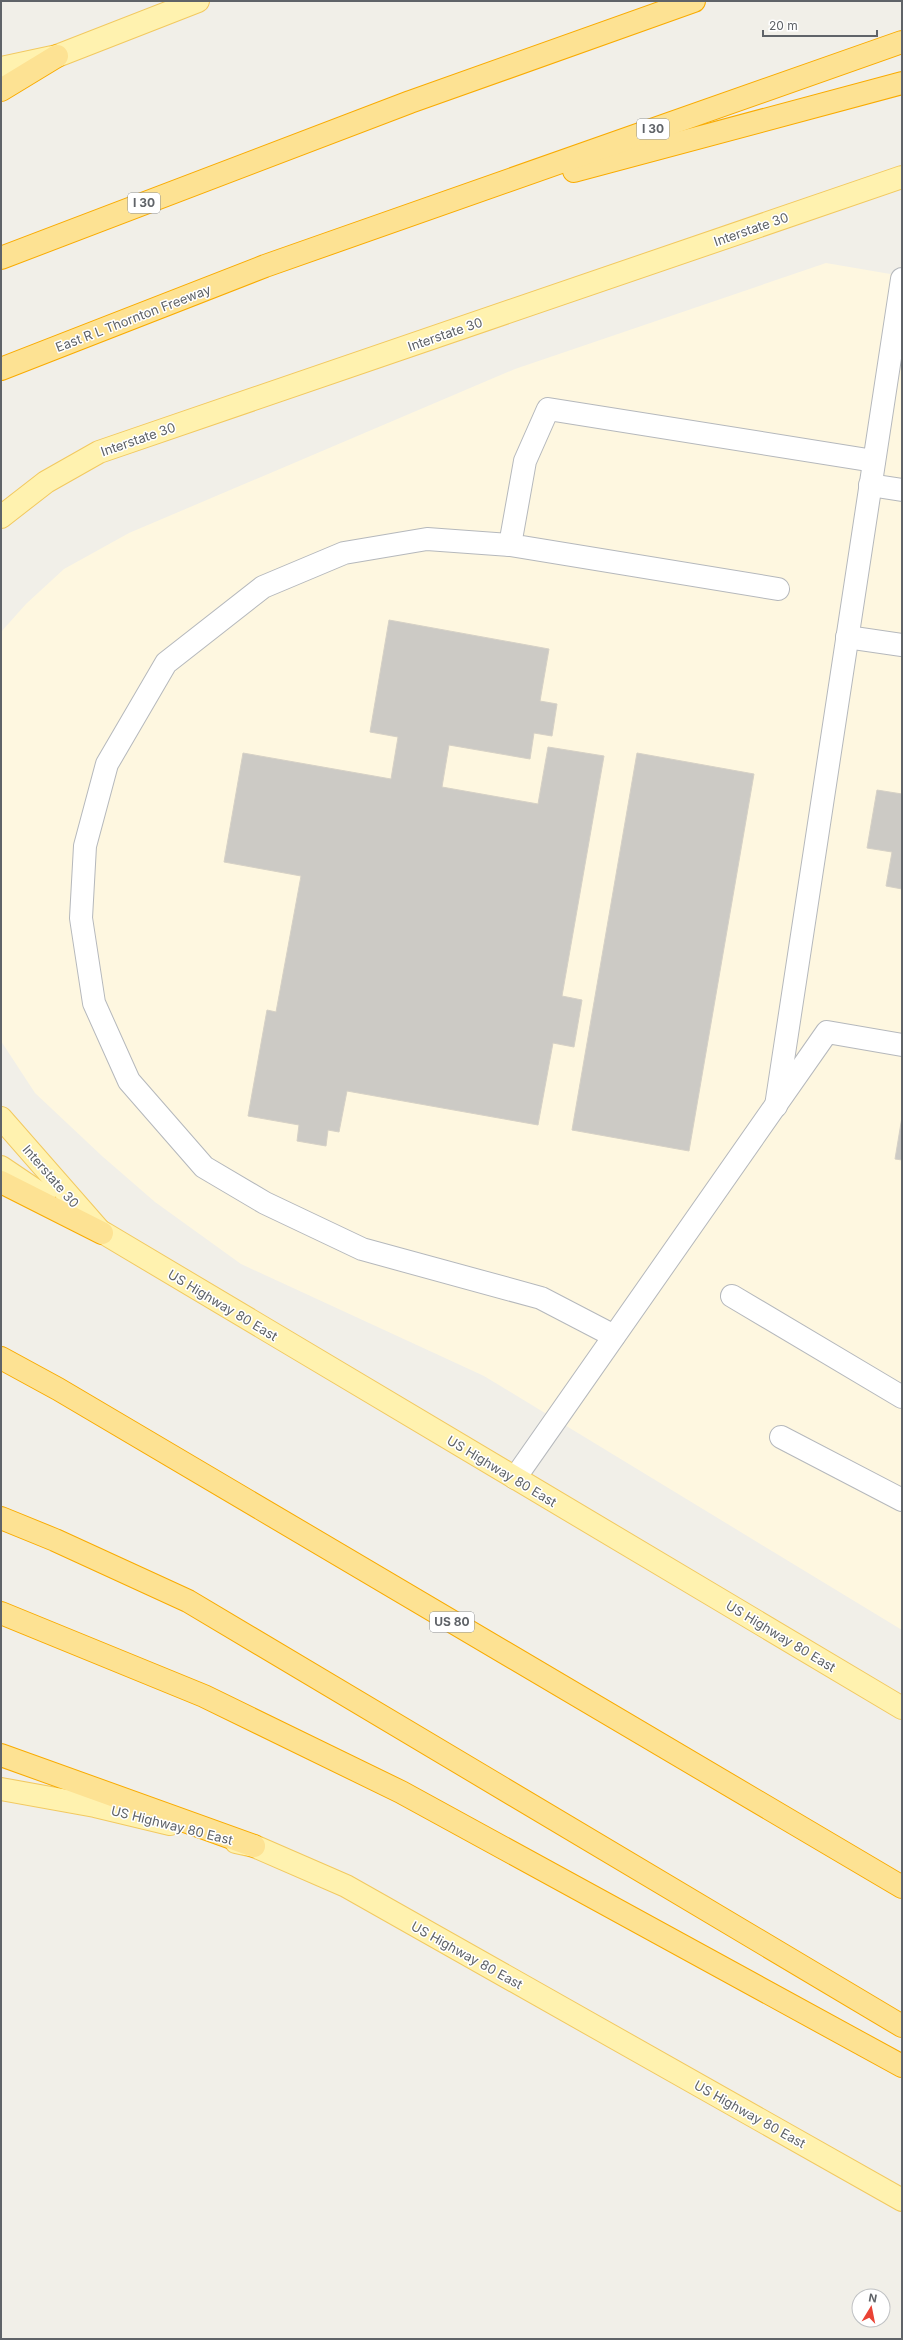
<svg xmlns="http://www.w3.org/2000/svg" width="903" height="2340" font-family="Inter,sans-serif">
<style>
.commercial{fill:#fef7e0}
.building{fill:#cccac5;stroke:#d6d1c6}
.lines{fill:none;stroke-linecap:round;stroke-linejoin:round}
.minor-casing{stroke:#b5b8bc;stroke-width:24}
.major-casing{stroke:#f2c960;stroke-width:24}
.highway-casing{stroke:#f9ab00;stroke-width:24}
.minor{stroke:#fff;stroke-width:22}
.major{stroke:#fff2af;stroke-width:22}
.highway{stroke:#fde293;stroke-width:22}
.labels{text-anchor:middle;stroke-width:3;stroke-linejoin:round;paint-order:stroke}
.shield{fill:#fff;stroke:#8f9295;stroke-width:1}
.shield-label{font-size:12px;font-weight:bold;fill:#5f6368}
.street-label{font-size:13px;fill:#5f6368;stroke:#fff}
</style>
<rect width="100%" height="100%" fill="#f1efe8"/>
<!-- commercial -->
<path class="commercial" d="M826,263L902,276V1630L484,1376L241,1264L155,1202L102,1156L35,1093L1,1041V632L26,604L64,569L129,533L515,369Z"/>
<!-- building -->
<g class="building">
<path d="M389,620L549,649L540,701L557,704L552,736L534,733L530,759L449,745L442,787L538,804L548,747L604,756L562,996L582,1000L574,1047L553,1043L538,1125L347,1091L339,1132L328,1130L326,1146L297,1141L299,1125L248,1116L267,1010L276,1012L301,876L224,862L243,753L391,779L398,737L370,732Z"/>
<path d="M637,753L754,774L689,1151L572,1130Z"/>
<path d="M877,790L902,794V889L886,886L892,852L867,848Z"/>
<path d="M902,1117V1160L895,1159Z"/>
</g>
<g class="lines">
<defs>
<g id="minor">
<path d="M870,485L902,490"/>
<path d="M510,545L427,539L344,553L263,587L166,663L107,764L85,846L81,918L94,1003L129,1081L204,1167L265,1203L362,1249L541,1298L614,1336"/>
<path d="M778,589L510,545L525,461L548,409L874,461"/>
<path d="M847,637L902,645"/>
<path d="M776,1106L902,279"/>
<path d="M732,1296L902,1397"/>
<path d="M781,1437L902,1500"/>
<path d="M515,1478L827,1032L902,1045"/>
</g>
<g id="major">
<path d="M1,68L57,56L198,1"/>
<path d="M1,517L46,482L99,452L902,177"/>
<path d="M1,1118L100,1231"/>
<path d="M1,1167L44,1196"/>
<path d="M87,1223L902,1708"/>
<path d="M1,1789L95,1806L170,1824"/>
<path d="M236,1842L254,1846L346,1886L902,2200"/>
</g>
<g id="highway">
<path d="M1,90L57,56"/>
<path d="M574,171L902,83"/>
<path d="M1,258L410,102L694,1"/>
<path d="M1,369L265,266L902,42"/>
<path d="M1,1182L102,1233"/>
<path d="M1,1358L58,1389L902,1887"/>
<path d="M1,1518L55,1540L188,1601L902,2026"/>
<path d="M1,1613L204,1696L401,1792L902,2066"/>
<path d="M1,1755L254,1846"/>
</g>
</defs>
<!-- minor casing -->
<use href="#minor" class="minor-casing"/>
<!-- major casing -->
<use href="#major" class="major-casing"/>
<!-- highway casing -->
<use href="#highway" class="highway-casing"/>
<!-- minor -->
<use href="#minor" class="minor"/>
<!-- major -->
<use href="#major" class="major"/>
<!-- highway -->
<use href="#highway" class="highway"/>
</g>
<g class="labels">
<!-- shield labels -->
<g class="shield">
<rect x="637" y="119" width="32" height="20" rx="3"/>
<rect x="128" y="193" width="32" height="20" rx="3"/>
<rect x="430" y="1612" width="44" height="20" rx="3"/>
</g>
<g class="shield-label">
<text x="653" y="133">I 30</text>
<text x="144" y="207">I 30</text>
<text x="452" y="1626">US 80</text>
</g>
<!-- street labels -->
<g class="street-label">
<text transform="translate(751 229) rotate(-19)" y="5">Interstate 30</text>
<text transform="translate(133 318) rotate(-21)" y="5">East R L Thornton Freeway</text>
<text transform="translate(445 334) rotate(-19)" y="5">Interstate 30</text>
<text transform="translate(138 439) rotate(-19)" y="5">Interstate 30</text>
<text transform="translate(51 1176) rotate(49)" y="5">Interstate 30</text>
<text transform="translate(223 1305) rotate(31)" y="5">US Highway 80 East</text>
<text transform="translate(502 1471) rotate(31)" y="5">US Highway 80 East</text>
<text transform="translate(781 1636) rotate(31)" y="5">US Highway 80 East</text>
<text transform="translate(172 1825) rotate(14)" y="5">US Highway 80 East</text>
<text transform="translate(467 1955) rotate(29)" y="5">US Highway 80 East</text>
<text transform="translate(750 2114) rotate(29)" y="5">US Highway 80 East</text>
</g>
</g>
<!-- border -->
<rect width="903" height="2340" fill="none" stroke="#5f6368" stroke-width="4"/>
<!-- north arrow -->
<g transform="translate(871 2308) rotate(10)"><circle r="19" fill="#ffffff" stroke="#bfc1c3"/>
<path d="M0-3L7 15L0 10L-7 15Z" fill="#ea4335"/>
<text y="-6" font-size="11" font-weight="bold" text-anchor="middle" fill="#5f6368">N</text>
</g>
<!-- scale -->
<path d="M763 30v6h114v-6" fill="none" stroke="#5f6368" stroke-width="2"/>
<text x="769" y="30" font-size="12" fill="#5f6368" stroke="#ffffff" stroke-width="3" paint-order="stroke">20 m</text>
</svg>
